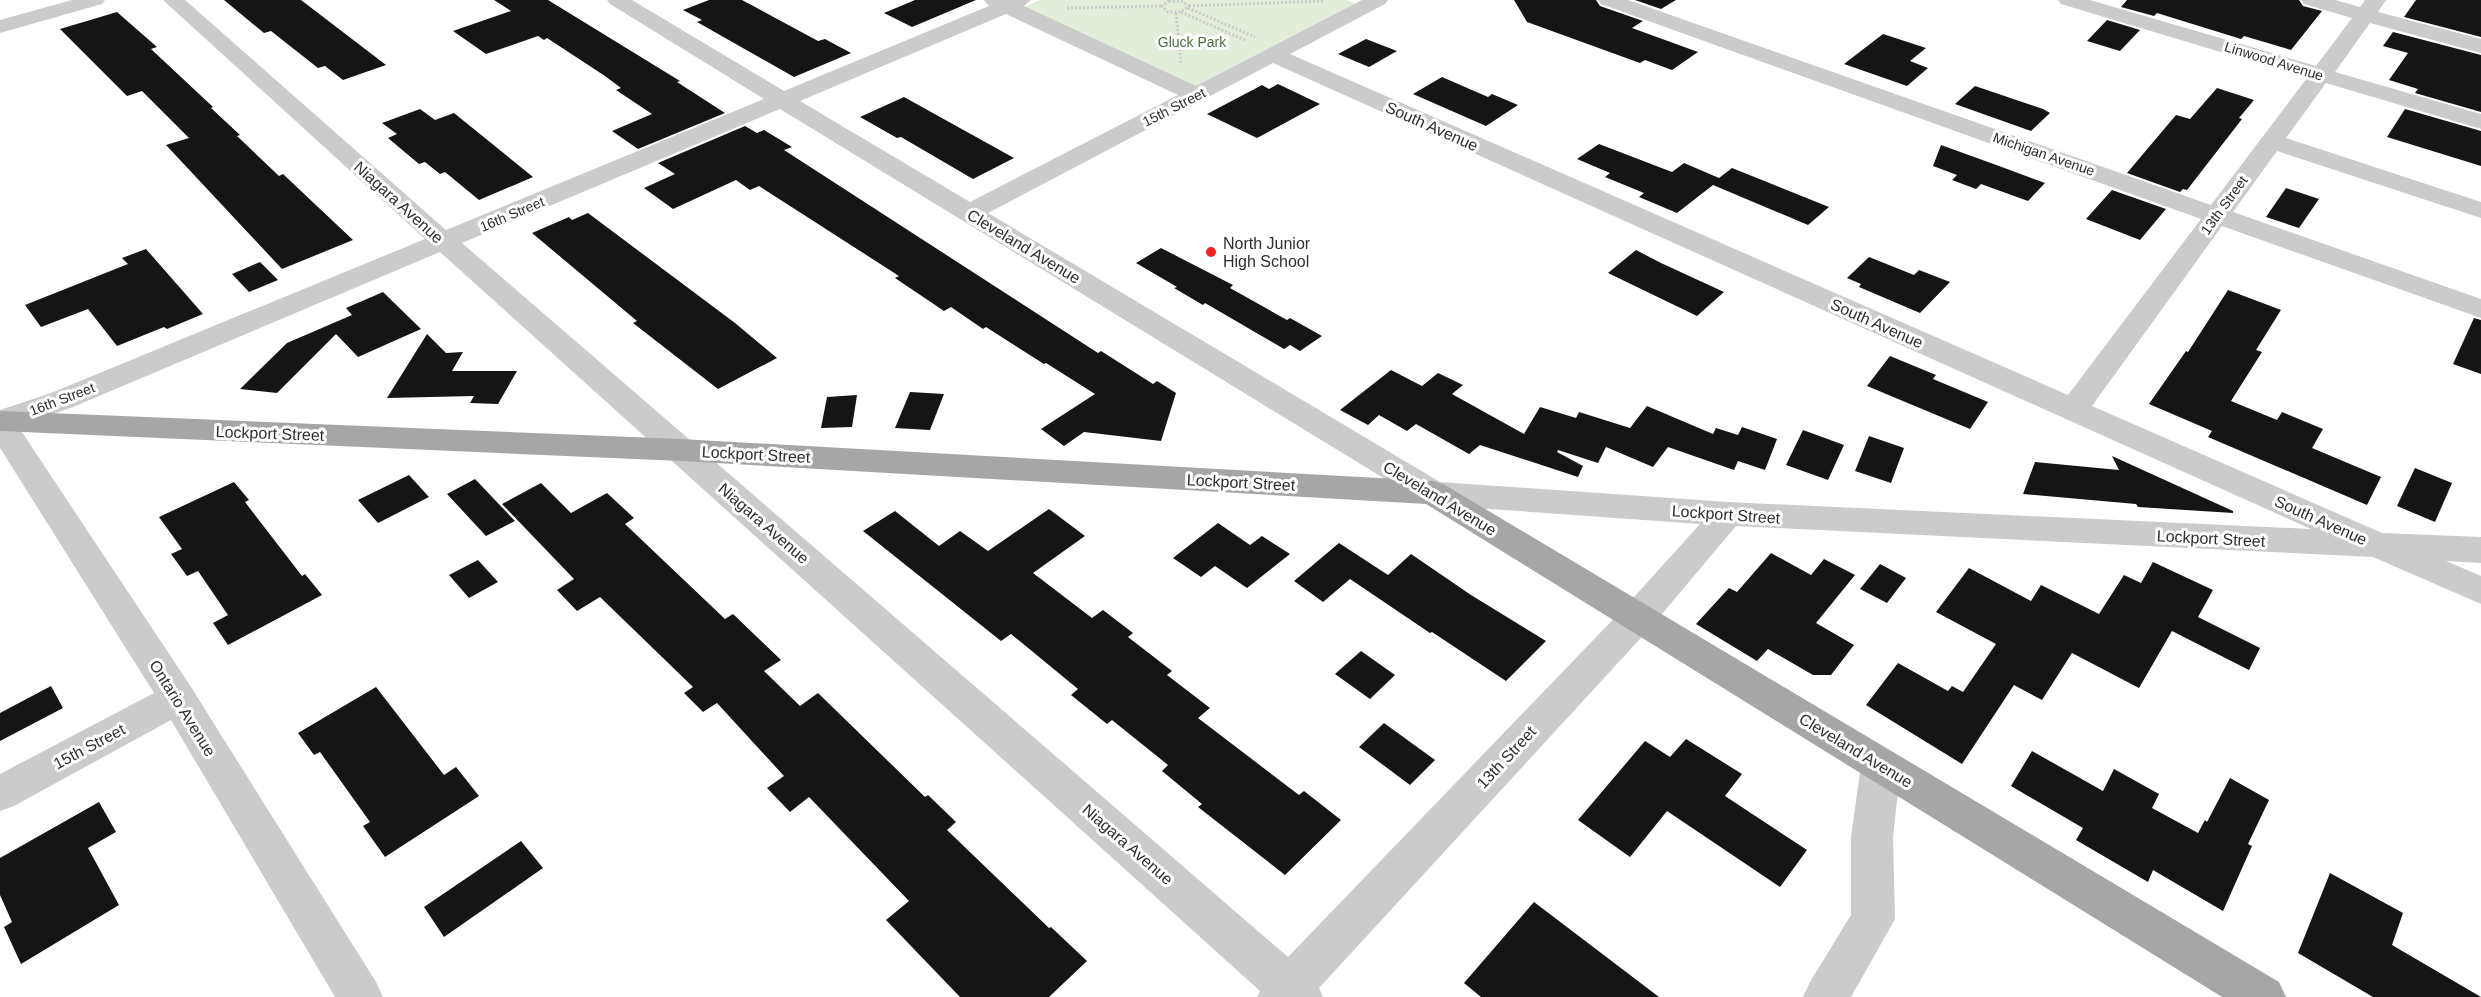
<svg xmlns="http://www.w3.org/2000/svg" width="2481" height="997" font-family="Helvetica,sans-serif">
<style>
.green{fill:#e3eddb}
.building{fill:#151515}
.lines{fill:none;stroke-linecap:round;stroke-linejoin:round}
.path{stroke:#cbcbcb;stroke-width:3;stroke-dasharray:2 2;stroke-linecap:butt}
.minor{fill:#cbcbcb;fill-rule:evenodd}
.major{fill:#a6a6a6;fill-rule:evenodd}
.poi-dot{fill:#f42223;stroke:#fff;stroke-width:2}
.labels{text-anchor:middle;stroke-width:6;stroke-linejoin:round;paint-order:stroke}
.far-park-label{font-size:14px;fill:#4e6e38;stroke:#fff}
.far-street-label{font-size:14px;fill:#2e2e2e;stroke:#fff}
.street-label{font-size:16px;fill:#2e2e2e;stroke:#fff}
.poi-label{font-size:16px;fill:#2e2e2e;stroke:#fff;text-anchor:start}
</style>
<rect width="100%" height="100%" fill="#fff"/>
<!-- green -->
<path class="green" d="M1040,0H1346L1357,4L1192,89L1022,8Z"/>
<!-- building -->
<g class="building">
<path d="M224,0H301L386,65L343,80L325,66L318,68L271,31L264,33Z"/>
<path d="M494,0H548L680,81L677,82L725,113L638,149L612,131L652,114L616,90L621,88L605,76L547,38L544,40L538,36L486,54L453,31L511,11Z"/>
<path d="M709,0H742L818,41L825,39L851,53L794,77L697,22L702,20L683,10Z"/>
<path d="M915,0H976L912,27L884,13Z"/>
<path d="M1514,0H1596L1600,6L1643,21L1632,28L1698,52L1672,70L1645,60L1640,63L1527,22Z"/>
<path d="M1635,0H1676L1661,9Z"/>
<path d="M2127,0H2299L2303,6L2322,11L2291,50L2244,36L2241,39L2157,13L2154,16L2121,7Z"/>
<path d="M2416,0H2481V37L2404,17Z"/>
<path d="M117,12L157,47L151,49L213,107L211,108L240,135L237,136L279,176L283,174L353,240L282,269L166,145L189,138L142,91L127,96L60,29Z"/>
<path d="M2107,20L2140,30L2120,51L2087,41Z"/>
<path d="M2393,32L2481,55V112L2415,93L2418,89L2389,80L2408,53L2383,46Z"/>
<path d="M1883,34L1926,48L1910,61L1928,68L1907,86L1844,64Z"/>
<path d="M1366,39L1397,51L1369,67L1338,54Z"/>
<path d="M1442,77L1488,97L1492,94L1518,105L1486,126L1413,94Z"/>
<path d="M1278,84L1320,104L1257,138L1207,114L1262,85L1269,89Z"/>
<path d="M1975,86L2043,109L2050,113L2031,131L1955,104Z"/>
<path d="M2217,88L2254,100L2239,118L2242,119L2187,190L2183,189L2180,192L2127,173L2176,115L2190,119Z"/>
<path d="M904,97L1014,158L973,179L901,137L897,138L860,117Z"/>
<path d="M420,109L435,120L454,113L533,177L479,200L445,172L440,174L425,162L419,164L388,138L397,134L382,123Z"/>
<path d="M2405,109L2481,131V166L2387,137Z"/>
<path d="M745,126L757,133L764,130L792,147L784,150L1098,353L1101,351L1153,384L1157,381L1176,393L1161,441L1084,432L1064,446L1041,429L1095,394L1046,363L1044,364L986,327L983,329L951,307L944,311L895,278L899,276L759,186L750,190L736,180L673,209L644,188L675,174L658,163Z"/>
<path d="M1599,144L1672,172L1684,163L1719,178L1732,168L1829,207L1808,225L1713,185L1677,213L1639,197L1644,193L1605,177L1610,173L1577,159Z"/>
<path d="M1941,145L1999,166L2045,183L2028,201L1981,184L1976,189L1952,180L1957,175L1933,166Z"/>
<path d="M2286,188L2319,199L2299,228L2266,217Z"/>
<path d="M2112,190L2166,209L2140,240L2086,219Z"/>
<path d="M588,213L735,323L777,358L718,389L633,323L637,321L532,233L569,217L572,220Z"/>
<path d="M1161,248L1233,285L1230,288L1287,320L1290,318L1322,336L1300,351L1290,345L1284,349L1205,303L1203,305L1174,288L1177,287L1136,263Z"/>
<path d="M146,249L203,314L167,329L164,327L117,346L88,309L41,327L25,305L128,264L122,258Z"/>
<path d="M1636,250L1661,263L1724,292L1697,316L1608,273Z"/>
<path d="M1869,257L1914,275L1919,270L1950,282L1920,313L1859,287L1861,284L1847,278Z"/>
<path d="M260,262L278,280L249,292L232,274Z"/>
<path d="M2228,290L2281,310L2256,350L2262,352L2231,401L2277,420L2282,412L2323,429L2312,448L2381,477L2367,505L2208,437L2212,431L2149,404L2186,351L2188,352Z"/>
<path d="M383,292L421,329L358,357L336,334L277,393L240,389L287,343L352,315L346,308Z"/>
<path d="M2474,318L2481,320V374L2453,364Z"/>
<path d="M427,334L446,353L463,352L452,371H517L498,404L470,403L474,396L387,398Z"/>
<path d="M1890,356L1936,375L1933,379L1988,402L1970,429L1867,386Z"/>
<path d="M1391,370L1422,386L1438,373L1463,385L1452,394L1524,434L1540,407L1576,418L1579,412L1630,428L1647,406L1713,434L1716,428L1738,435L1742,427L1777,439L1765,470L1738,461L1734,470L1668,447L1653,467L1606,447L1598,463L1558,450L1557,452L1583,466L1578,477L1480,445L1469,454L1416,424L1407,431L1379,415L1368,425L1340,410Z"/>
<path d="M910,392L944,394L930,430L895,428Z"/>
<path d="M857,395L852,427L821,428L827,397Z"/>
<path d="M1803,430L1844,445L1828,480L1786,465Z"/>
<path d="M1869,436L1904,448L1891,483L1855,471Z"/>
<path d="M2112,456L2233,511V513L2138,507L2136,504L2023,494L2035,462L2119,470Z"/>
<path d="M2415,468L2452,483L2435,522L2397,506Z"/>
<path d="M409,475L429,497L378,523L358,500Z"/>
<path d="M475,479L515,521L486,536L447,494Z"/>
<path d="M234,482L249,500L245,502L302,576L305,574L322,595L228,645L213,623L228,615L198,571L187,576L171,554L182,549L159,517Z"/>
<path d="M541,483L571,513L607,493L634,518L625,524L725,619L733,614L781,660L764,671L800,706L818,693L925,797L928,795L956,822L947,830L1049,928L1051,927L1087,961L1049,997H960L886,920L909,901L809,797L790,812L767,788L784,776L717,703L703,712L684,693L693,687L600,597L577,611L557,590L574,579L502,504Z"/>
<path d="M1049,509L1085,536L1033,573L1092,618L1103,610L1133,633L1128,637L1172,671L1167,675L1210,708L1198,718L1299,795L1304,791L1341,820L1285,875L1198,807L1202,804L1162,771L1168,765L1112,720L1107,724L1071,695L1078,689L1011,634L1001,641L863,531L895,511L939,546L960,531L988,551Z"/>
<path d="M1218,523L1250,545L1262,536L1290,554L1247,588L1215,566L1201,577L1173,558Z"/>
<path d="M1339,543L1388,575L1411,554L1471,595L1546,641L1506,681L1432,632L1430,633L1350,579L1323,602L1294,581Z"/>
<path d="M1771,553L1811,575L1824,559L1855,575L1816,623L1854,645L1831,675H1813L1768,649L1757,661L1696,624L1729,588L1737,592Z"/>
<path d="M478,560L498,582L469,598L449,575Z"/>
<path d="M2153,562L2213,590L2198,617L2260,648L2249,670L2172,631L2139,688L2072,653L2042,700L2014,685L1962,764L1866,705L1898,663L1948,691L1952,686L1963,692L1996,644L1936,612L1969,568L2031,601L2041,585L2099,614L2124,575L2141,583Z"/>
<path d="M1880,564L1906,578L1887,603L1860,589Z"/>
<path d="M1361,651L1395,675L1370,699L1335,674Z"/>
<path d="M51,686L63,708L0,741V713Z"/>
<path d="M376,687L444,775L456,767L479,796L385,857L363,826L370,822L320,752L314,755L298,733Z"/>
<path d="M1384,723L1435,760L1410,785L1359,747Z"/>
<path d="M1686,739L1742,774L1725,796L1807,850L1780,887L1667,811L1630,857L1578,820L1645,741L1670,757Z"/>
<path d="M2032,751L2103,791L2114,769L2159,794L2152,808L2198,833L2205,820L2207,822L2230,778L2269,800L2248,844L2252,846L2223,911L2153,870L2148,882L2076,840L2083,828L2011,786Z"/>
<path d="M99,802L116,832L88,848L119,905L21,964L4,927L12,922L0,895V858Z"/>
<path d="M521,841L543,868L444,937L424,907Z"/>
<path d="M2330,873L2403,913L2392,945L2481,997H2373L2298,953Z"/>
<path d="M1534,902L1659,997H1481L1464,983Z"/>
</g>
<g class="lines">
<!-- path -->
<g class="path">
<path d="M1169,1H1181L1189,6L1181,12H1168L1162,6Z"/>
<path d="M1189,6L1323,1"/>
<path d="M1067,8L1162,6"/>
<path d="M1188,8L1255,37"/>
<path d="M1181,12L1247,41"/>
<path d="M1176,13L1181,63"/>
</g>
<!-- minor -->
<g class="minor">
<path d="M72,0H105L102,4L0,33V20Z"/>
<path d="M163,0H185L446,230L764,99L610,4L607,0H632L784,91L989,6L984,0H1031L1024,6L1196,86L1362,0H1388L1385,4L1290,54L2068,395L2201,219L1601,4L1598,0H1628L2211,205L2307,78L2061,4L2058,0H2090L2316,66L2352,18L2304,4L2301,0H2335L2360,7L2365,0H2386L2378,12L2481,39V53L2370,23L2335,72L2481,114V129L2326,83L2286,138L2481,202V218L2277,151L2233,212L2481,299V318L2222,226L2092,406L2382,533L2481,537V563L2446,561L2481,576V604L2373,557L1736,526L1651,627L1319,988L1323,997H1257L1260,991L440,252L73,407L18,426L191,687L376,982L383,997H335L171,720L14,806L0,811V774L154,693L0,448V410L51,393L425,239ZM1006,14L1178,95L970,202L800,101ZM1273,63L2311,529L1728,502L1440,482L988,213ZM780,109L1421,501L1433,505L1700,524L1625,607L1288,957L462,243Z"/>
<path d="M1881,748L1895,753L1901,765L1893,837L1895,919L1851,997H1803L1810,982L1851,915V837L1861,765L1867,753Z"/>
</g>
<!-- major -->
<path class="major" d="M0,411L681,439L1433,481L1445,485L2279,982L2286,997H2222L1426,504L681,461L0,431Z"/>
</g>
<!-- markers -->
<circle class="poi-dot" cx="1211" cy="252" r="6"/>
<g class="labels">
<!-- far-park labels -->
<g class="far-park-label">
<text x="1192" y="47">Gluck Park</text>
</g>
<!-- far-street labels -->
<g class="far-street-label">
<text transform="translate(2274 61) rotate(17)" y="5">Linwood Avenue</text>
<text transform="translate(1174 107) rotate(-27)" y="5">15th Street</text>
<text transform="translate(2044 154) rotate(19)" y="5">Michigan Avenue</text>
<text transform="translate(2224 205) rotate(-54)" y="5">13th Street</text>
<text transform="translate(512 214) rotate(-23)" y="5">16th Street</text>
<text transform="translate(62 399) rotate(-21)" y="5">16th Street</text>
</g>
<!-- street labels -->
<g class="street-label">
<text transform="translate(1432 126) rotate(24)" y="6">South Avenue</text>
<text transform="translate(399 202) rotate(42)" y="6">Niagara Avenue</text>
<text transform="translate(1024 246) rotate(31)" y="6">Cleveland Avenue</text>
<text transform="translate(1877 323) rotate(24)" y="6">South Avenue</text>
<text transform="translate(270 433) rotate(2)" y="6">Lockport Street</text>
<text transform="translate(756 454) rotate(3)" y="6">Lockport Street</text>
<text transform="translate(1241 482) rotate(3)" y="6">Lockport Street</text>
<text transform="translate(1440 498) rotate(31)" y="6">Cleveland Avenue</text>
<text transform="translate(1726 514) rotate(4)" y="6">Lockport Street</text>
<text transform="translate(2321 520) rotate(24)" y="6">South Avenue</text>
<text transform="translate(764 523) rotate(41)" y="6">Niagara Avenue</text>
<text transform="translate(2211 538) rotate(3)" y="6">Lockport Street</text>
<text transform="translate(183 708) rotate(58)" y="6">Ontario Avenue</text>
<text transform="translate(89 746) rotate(-28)" y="6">15th Street</text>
<text transform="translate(1856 750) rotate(31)" y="6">Cleveland Avenue</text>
<text transform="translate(1506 757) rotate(-47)" y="6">13th Street</text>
<text transform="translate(1128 844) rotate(41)" y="6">Niagara Avenue</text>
</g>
<!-- poi labels -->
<g class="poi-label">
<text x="1223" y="249">North Junior<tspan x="1223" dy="18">High School</tspan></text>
</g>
</g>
</svg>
